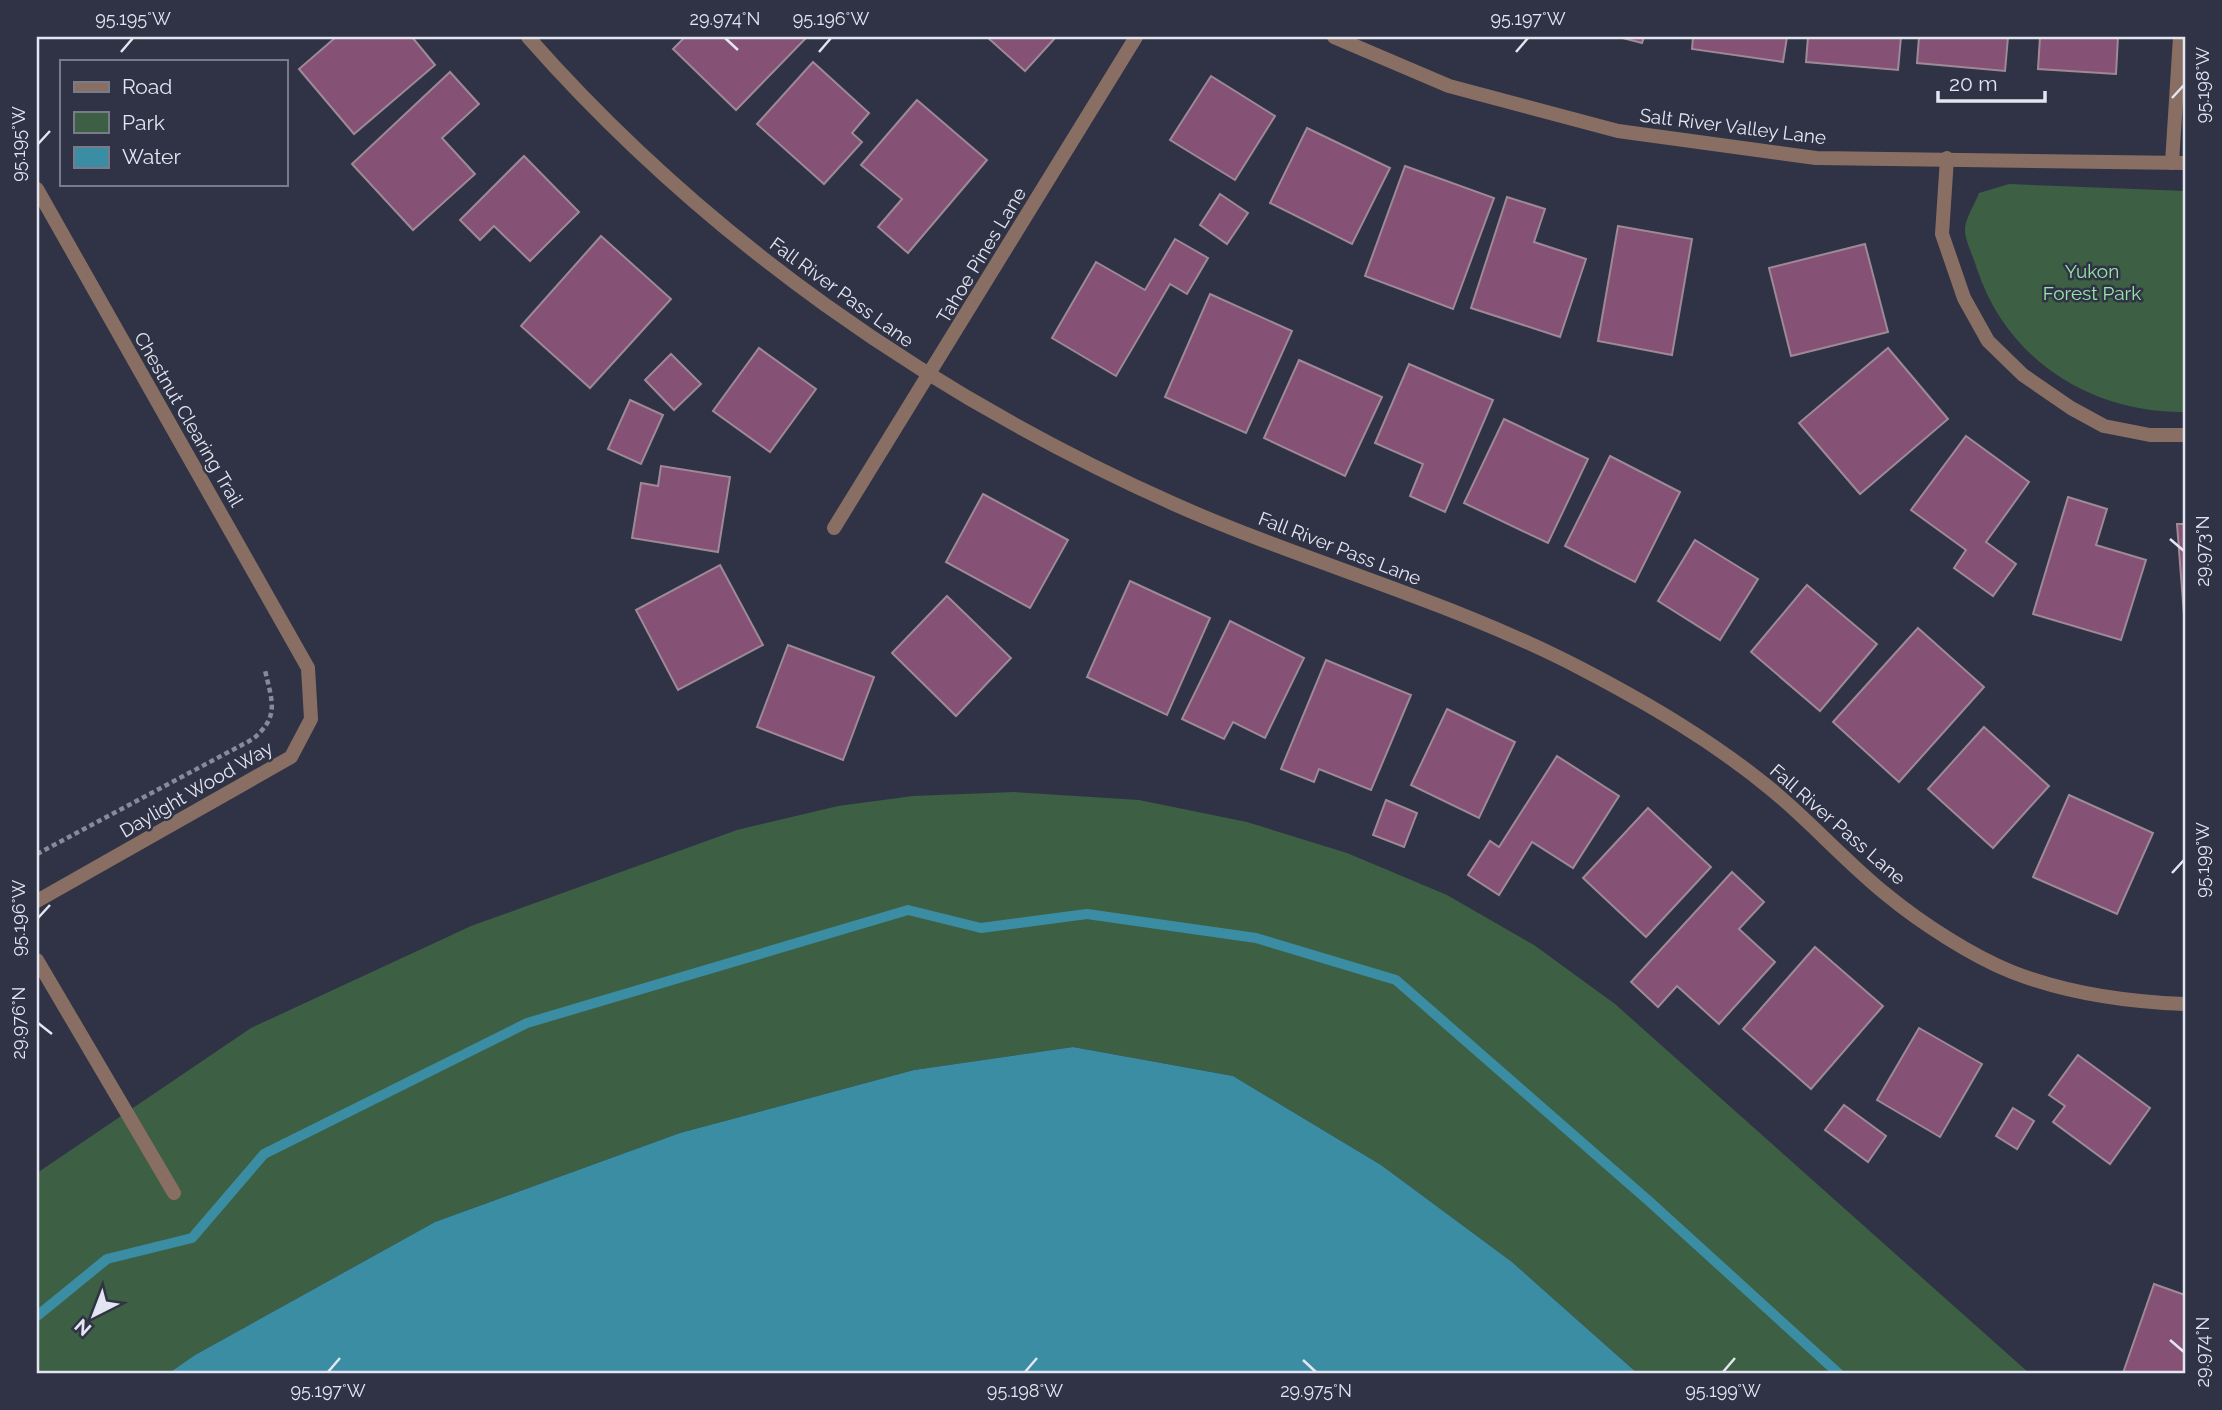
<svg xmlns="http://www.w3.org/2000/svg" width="2222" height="1410" font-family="Raleway,sans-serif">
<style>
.green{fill:#3d5f44}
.water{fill:#3b8da4}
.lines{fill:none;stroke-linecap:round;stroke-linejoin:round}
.stream{stroke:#3b8da4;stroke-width:10}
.building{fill:#855175;stroke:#9e8996;stroke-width:2}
.path{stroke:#878a99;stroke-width:4.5;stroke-dasharray:5 3.5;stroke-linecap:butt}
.street{stroke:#896f63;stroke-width:14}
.ticks{fill:none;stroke:#e3e6f1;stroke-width:2.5}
.labels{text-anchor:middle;stroke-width:5;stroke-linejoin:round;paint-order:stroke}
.street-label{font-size:19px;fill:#e3e6f1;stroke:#2f3345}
.park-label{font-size:19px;fill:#97e4a6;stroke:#2f3345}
.neatline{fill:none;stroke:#e3e6f1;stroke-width:2.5}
.ticks-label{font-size:18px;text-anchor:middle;fill:#e3e6f1}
</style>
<rect width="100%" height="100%" fill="#2f3345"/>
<!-- green -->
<g class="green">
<path d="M2009,184L2185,191V412C2091,413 2007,360 1977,269C1974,258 1964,239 1965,228C1966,217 1975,204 1979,193Z"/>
<path d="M1014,792L1139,800L1247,822L1347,853L1447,895L1534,945L1615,1004L2029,1373H1637L1512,1262L1381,1165L1233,1076L1073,1047L914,1070L680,1133L435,1222L195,1355L169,1373H37V1173L251,1028L471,926L737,830L838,806L913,796Z"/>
</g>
<!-- water -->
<path class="water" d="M1073,1047L1233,1076L1381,1165L1512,1262L1637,1373H169L195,1355L435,1222L680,1133L914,1070Z"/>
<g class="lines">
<!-- stream -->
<path class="stream" d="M37,1316L107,1259L192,1238L264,1154L527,1023L908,910L981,928L1087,914L1256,938L1396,980L1650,1202L1838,1373"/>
</g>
<!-- building -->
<g class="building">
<path d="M336,37H412L435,65L354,134L299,69Z"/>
<path d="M685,37H807L736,110L673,49Z"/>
<path d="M987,37H1056L1025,71Z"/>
<path d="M1619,37H1644L1642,43Z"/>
<path d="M1693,37H1787L1783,62L1692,49Z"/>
<path d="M1808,37H1901L1898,70L1806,62Z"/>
<path d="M1919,37H2008L2005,71L1917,63Z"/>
<path d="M2040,37H2118L2116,74L2038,69Z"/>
<path d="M813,62L869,113L852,133L862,142L824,184L757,124Z"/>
<path d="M450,72L479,104L442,138L475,174L413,230L352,164Z"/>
<path d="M1211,76L1275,116L1235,180L1170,140Z"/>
<path d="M917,100L987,160L908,253L878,227L902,199L861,165Z"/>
<path d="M1307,128L1390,168L1352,244L1270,203Z"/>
<path d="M524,156L579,212L530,261L494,226L480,240L460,220Z"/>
<path d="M1405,166L1494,198L1453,309L1365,276Z"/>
<path d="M1220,194L1248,213L1227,244L1200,225Z"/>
<path d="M1507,197L1545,209L1534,242L1586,259L1560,337L1471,308Z"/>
<path d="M1618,226L1692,239L1672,355L1598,341Z"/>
<path d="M601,236L671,299L590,388L521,326Z"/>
<path d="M1175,239L1208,258L1187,294L1170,284L1116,376L1052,338L1096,262L1145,290Z"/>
<path d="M1865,244L1888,332L1791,356L1769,268Z"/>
<path d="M1210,294L1292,331L1246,433L1165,397Z"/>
<path d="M759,348L816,389L770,452L713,411Z"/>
<path d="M1888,348L1948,419L1860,494L1799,423Z"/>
<path d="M671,354L701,384L674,410L645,380Z"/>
<path d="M1299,360L1382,397L1345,476L1264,438Z"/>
<path d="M1409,364L1493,400L1445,512L1410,496L1423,464L1375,443Z"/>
<path d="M630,400L663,415L641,464L608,449Z"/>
<path d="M1504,419L1588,459L1548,543L1464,503Z"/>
<path d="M1966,436L2029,482L1986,542L2016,564L1993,596L1954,568L1966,550L1911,510Z"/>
<path d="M1610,456L1680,492L1635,582L1565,546Z"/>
<path d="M661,466L730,477L718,552L632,538L641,483L658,486Z"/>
<path d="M983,494L1068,540L1030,608L946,562Z"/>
<path d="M2068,497L2107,509L2096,545L2146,560L2121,640L2033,614Z"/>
<path d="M2177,524H2185V615H2184Z"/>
<path d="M1695,540L1758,579L1720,640L1658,601Z"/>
<path d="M720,565L763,645L678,690L636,610Z"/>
<path d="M1130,581L1210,618L1167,715L1087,677Z"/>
<path d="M1807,585L1877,644L1820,711L1751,652Z"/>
<path d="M947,596L1011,658L956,716L892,653Z"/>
<path d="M1230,621L1304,658L1265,738L1233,722L1224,739L1182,719Z"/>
<path d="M1918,628L1984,687L1899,782L1833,722Z"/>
<path d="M788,645L874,677L843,760L757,727Z"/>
<path d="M1326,660L1411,695L1371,790L1319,769L1314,782L1281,769Z"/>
<path d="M1447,709L1515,742L1479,818L1411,785Z"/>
<path d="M1984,727L2049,786L1993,848L1928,789Z"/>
<path d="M1557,756L1619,796L1573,868L1532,842L1499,895L1468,875L1490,841L1499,847Z"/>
<path d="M2069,795L2153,833L2117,914L2033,877Z"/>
<path d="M1386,800L1417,813L1404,847L1373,835Z"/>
<path d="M1648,808L1711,867L1646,937L1583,878Z"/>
<path d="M1732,872L1764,902L1739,929L1775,962L1719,1024L1677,986L1658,1007L1631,982Z"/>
<path d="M1815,947L1883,1006L1811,1089L1743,1029Z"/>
<path d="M1919,1028L1982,1064L1940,1137L1877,1100Z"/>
<path d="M2078,1055L2150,1108L2110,1164L2053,1122L2065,1106L2049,1095Z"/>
<path d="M1844,1105L1886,1136L1868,1162L1825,1130Z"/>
<path d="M2013,1108L2034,1121L2017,1149L1996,1136Z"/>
<path d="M2154,1284L2185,1295V1373H2123Z"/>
</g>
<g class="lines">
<!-- path -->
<path class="path" d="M37,854L253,739C280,716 272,702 265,670"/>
<!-- street -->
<g class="street">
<path d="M528,37C706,239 928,394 1174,504C1307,563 1452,601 1582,669C1649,704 1714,742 1772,790C1812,823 1847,863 1887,895C1921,923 1972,956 2012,972C2066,993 2128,1002 2185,1004"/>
<path d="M1334,37L1449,86L1618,131L1816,158L2185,163"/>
<path d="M1947,158L1942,234L1964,298L1988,341L2023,375L2071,408L2104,426L2150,435H2185"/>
<path d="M2172,163L2180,37"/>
<path d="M37,189L308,668L311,719L291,757L37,901"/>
<path d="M834,528L1136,37"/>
<path d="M37,960L174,1193"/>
</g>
</g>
<!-- ticks -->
<path class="ticks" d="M725,38L738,50M121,52L133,38M819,52L831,38M1516,52L1528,38M2172,98L2184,85M38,144L50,131M2170,539L2184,551M2172,873L2184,860M38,918L50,905M38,1023L52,1034M2170,1340L2184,1352M1303,1360L1316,1372M328,1372L340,1358M1025,1372L1037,1358M1723,1372L1735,1358"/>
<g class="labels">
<!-- street labels -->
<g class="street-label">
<text transform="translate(1733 126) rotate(7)" y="7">Salt River Valley Lane</text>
<text transform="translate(981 255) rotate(-59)" y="7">Tahoe Pines Lane</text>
<text transform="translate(842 292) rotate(36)" y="7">Fall River Pass Lane</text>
<text transform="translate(189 419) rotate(60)" y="7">Chestnut Clearing Trail</text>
<text transform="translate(1340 548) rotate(21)" y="7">Fall River Pass Lane</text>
<text transform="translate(196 789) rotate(-30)" y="7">Daylight Wood Way</text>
<text transform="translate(1838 824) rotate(41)" y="7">Fall River Pass Lane</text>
</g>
<!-- park labels -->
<g class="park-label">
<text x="2092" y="278">Yukon<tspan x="2092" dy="22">Forest Park</tspan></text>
</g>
</g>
<!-- border -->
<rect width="2222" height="1410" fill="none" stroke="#2f3345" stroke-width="77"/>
<!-- legend -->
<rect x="60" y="60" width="228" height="126" fill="#2f3345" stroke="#777b8a" stroke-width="2"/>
<rect x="74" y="82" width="35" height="10" fill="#896f63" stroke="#777b8a" stroke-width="2"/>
<text x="122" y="94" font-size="21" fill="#e3e6f1">Road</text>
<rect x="74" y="112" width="35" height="21" fill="#3d5f44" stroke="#777b8a" stroke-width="2"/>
<text x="122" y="130" font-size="21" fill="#e3e6f1">Park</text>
<rect x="74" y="147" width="35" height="21" fill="#3b8da4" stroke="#777b8a" stroke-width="2"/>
<text x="122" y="164" font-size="21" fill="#e3e6f1">Water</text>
<!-- north arrow -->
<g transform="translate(94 1315) rotate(222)" stroke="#2f3345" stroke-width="5" paint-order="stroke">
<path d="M0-5L12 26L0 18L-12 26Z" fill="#e3e6f1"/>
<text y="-10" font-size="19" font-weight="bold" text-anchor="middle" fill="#e3e6f1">N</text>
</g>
<!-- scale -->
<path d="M1938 91v10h107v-10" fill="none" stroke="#e3e6f1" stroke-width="3.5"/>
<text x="1949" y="91" font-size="21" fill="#e3e6f1" stroke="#2f3345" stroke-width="5" paint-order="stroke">20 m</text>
<rect x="38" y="38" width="2146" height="1334" class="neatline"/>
<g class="ticks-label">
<text x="133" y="25">95.195°W</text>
<text x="725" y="25">29.974°N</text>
<text x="831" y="25">95.196°W</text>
<text x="1528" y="25">95.197°W</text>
<text transform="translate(2203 85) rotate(-90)" y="6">95.198°W</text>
<text transform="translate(19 144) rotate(-90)" y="6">95.195°W</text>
<text transform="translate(2203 551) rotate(-90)" y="6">29.973°N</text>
<text transform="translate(2203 860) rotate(-90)" y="6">95.199°W</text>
<text transform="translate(19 918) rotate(-90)" y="6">95.196°W</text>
<text transform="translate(19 1023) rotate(-90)" y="6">29.976°N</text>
<text transform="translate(2203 1352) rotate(-90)" y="6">29.974°N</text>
<text x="328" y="1397">95.197°W</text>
<text x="1025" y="1397">95.198°W</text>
<text x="1316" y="1397">29.975°N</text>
<text x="1723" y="1397">95.199°W</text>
</g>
</svg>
